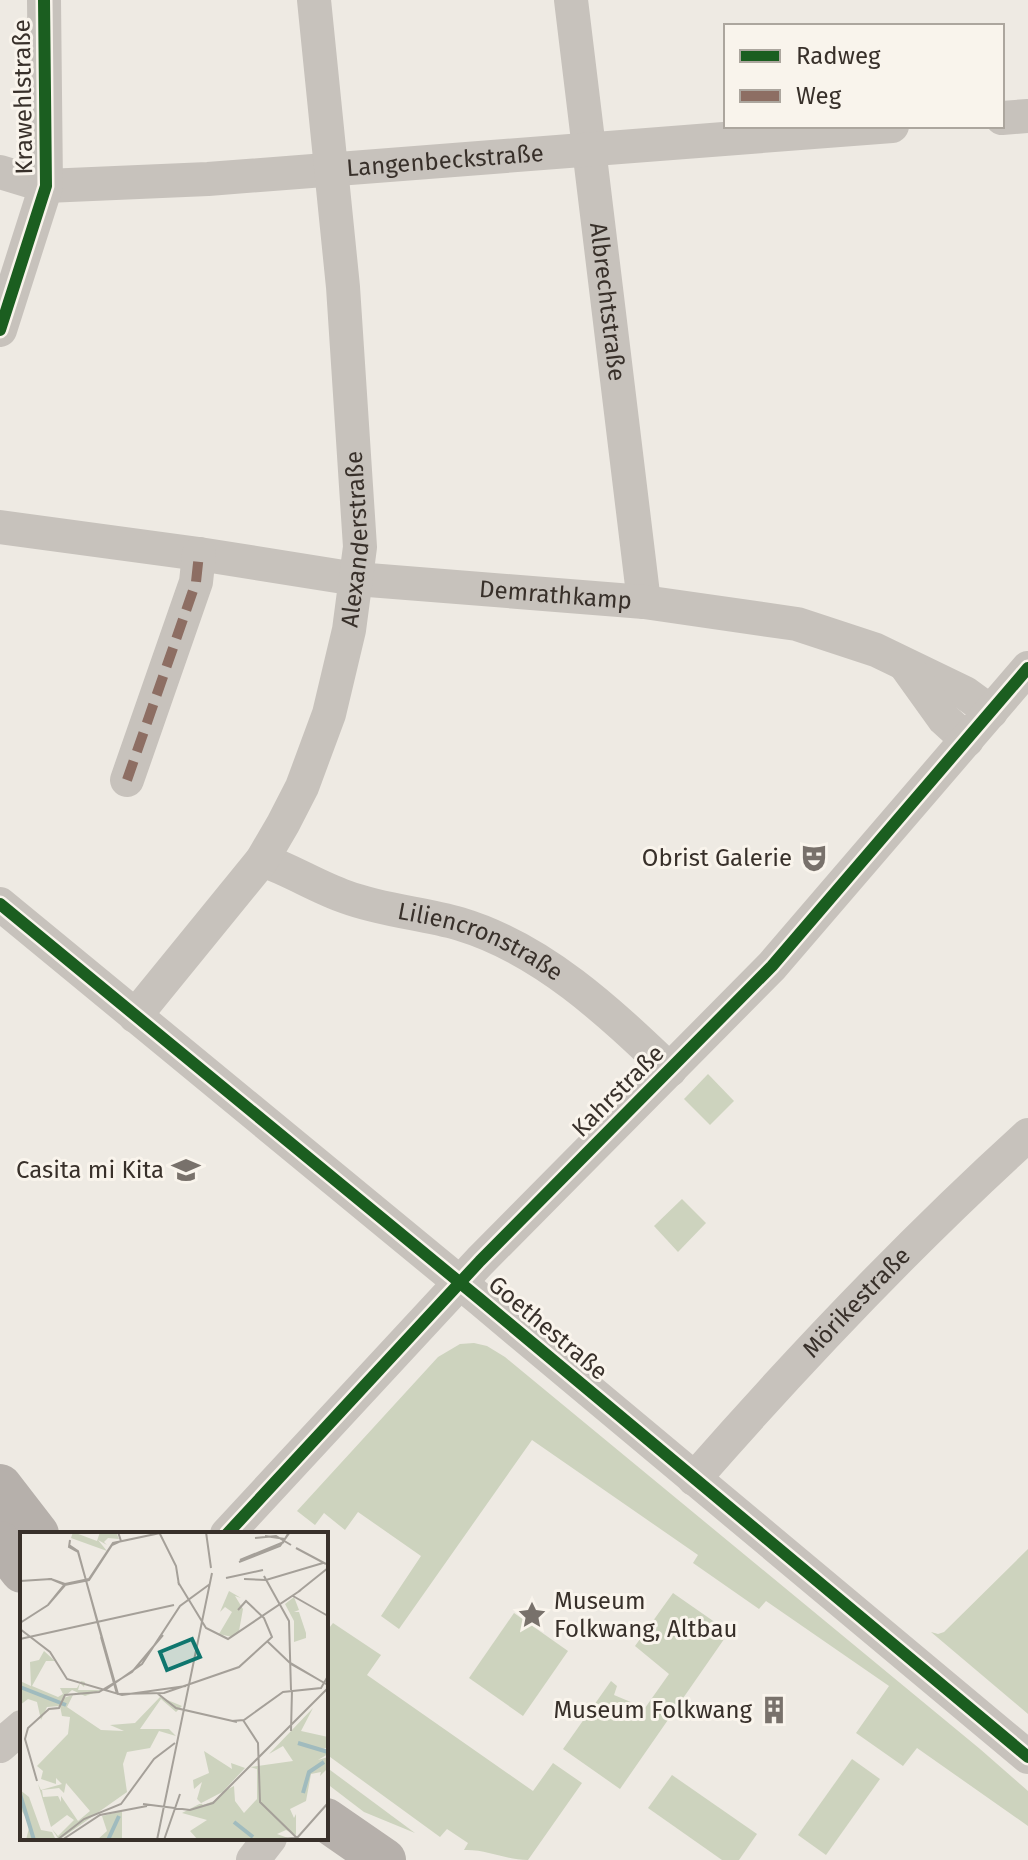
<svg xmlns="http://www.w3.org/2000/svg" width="1028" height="1860" font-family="'Fira Sans',sans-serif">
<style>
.green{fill:#cdd3be}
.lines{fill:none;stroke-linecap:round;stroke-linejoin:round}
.minor{stroke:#c7c2bc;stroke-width:34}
.major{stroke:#b6b0ab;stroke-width:44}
.quiet{stroke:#8d6e63;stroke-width:10;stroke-dasharray:20 10;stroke-linecap:butt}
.cycleway-casing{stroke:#f9f4ec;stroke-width:17}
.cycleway{stroke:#1b5e20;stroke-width:12}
.labels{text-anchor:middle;stroke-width:6;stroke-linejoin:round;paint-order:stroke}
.street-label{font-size:24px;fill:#38302a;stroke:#f9f4ec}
.poi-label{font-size:24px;fill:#38302a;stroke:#f9f4ec;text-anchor:end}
.inset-river{fill:none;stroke:#a0bbbe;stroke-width:4}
.inset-road{fill:none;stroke:#a5a099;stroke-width:2}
.view{fill:#0f766e;fill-opacity:0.15;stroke:#0f766e;stroke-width:4}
.inset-edge{fill:none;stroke:#38302a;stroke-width:4}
</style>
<rect width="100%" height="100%" fill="#eeeae3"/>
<!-- green -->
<g class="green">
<path d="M708,1074L734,1101L710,1125L684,1099Z"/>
<path d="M682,1199L706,1223L678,1252L654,1226Z"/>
<path d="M474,1343L487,1346L505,1357L980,1749L1028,1791V1826L917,1748L903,1766L856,1733L889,1686L766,1601L759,1609L693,1563L698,1555L532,1440L399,1629L381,1616L421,1556L358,1512L345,1530L324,1513L315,1525L297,1511L438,1357L460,1344Z"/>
<path d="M1028,1549V1714L931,1632L938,1634L944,1632Z"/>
<path d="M673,1593L729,1632L620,1789L563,1749L611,1681L617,1686L614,1695L645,1708L669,1674L635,1646Z"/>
<path d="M514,1613L568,1651L523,1716L469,1678Z"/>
<path d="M333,1623L381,1655L367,1675L533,1791L553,1763L582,1783L528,1860C506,1860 487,1849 464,1850L468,1843L447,1829L440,1837L326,1754V1632Z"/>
<path d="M852,1759L880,1779L826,1855L798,1835Z"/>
<path d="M326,1767L415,1833L364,1812L326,1783Z"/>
<path d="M672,1775L757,1834L739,1860H722L648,1808Z"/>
</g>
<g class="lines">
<!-- minor -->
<g class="minor">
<path id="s1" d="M571,0L644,602"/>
<path d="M1002,118L1028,116"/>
<path id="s2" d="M0,172L46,186L208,179L892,126"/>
<path d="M0,330L46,186L44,0"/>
<path id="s3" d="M0,527L199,554L356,579L644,602L797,624L876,650L965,693L991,712"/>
<path d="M906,666L944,719L967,740"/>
<path d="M127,780L196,582L199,554"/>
<path id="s4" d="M262,860C291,870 317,887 346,897C384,911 422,913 460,924C543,949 609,1012 670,1070"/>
<path d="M0,904L481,1300L1028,1757"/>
<path id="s5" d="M135,1016L262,860L283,824L302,787L329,714L349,630L360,547L343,287L314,0"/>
<path id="s6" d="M694,1479C800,1358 909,1243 1028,1135"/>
<path d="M227,1534L480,1261L772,966L1028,668"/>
<path d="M0,1746L22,1727"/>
<path d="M253,1860L270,1838"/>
</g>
<!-- major -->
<g class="major">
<path d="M0,1486L37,1534"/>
<path d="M0,1543L22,1571"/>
<path d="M326,1820L384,1860"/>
</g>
<!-- quiet -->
<path class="quiet" d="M127,780L196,582L199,554"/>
<defs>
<g id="cycleway">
<path d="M0,330L46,186L44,0"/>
<path d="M0,904L481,1300L1028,1757"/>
<path d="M227,1534L480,1261L772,966L1028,668"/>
</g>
</defs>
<!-- cycleway casing -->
<use href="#cycleway" class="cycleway-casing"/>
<!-- cycleway -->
<use href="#cycleway" class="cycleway"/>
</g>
<!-- icons -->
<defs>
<symbol id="theatre-bare" viewBox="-9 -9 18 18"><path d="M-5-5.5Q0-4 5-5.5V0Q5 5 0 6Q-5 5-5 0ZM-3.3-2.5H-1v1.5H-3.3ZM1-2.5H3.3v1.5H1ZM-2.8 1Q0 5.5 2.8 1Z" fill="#78716b" stroke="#f9f4ec" stroke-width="2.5" paint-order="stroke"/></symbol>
<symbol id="school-bare" viewBox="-9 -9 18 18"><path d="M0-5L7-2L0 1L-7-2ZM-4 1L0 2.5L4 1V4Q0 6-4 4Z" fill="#78716b" stroke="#f9f4ec" stroke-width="2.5" paint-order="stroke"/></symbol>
<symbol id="sight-bare" viewBox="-9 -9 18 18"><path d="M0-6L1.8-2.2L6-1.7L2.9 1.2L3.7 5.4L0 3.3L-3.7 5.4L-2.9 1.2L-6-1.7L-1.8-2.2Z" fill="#78716b" stroke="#f9f4ec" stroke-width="2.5" paint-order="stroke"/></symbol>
<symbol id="building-bare" viewBox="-9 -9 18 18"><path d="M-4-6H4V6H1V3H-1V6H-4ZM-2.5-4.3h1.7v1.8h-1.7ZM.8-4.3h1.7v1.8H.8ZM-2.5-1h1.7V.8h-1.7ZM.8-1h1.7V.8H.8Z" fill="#78716b" stroke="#f9f4ec" stroke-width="2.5" paint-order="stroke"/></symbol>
</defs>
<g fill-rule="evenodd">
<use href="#theatre-bare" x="794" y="838" width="40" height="40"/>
<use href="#school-bare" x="166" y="1150" width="40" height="40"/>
<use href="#sight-bare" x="512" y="1595" width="40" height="40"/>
<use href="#building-bare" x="754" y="1690" width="40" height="40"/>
</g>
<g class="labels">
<!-- street labels -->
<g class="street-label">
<text transform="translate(23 97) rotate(-91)" y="8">Krawehlstraße</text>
<text dy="8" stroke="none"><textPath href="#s2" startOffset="448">Langenbeckstraße</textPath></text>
<text dy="8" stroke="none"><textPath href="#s1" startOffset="304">Albrechtstraße</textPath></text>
<text dy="8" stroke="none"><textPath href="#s5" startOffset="540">Alexanderstraße</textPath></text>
<text dy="8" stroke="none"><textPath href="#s3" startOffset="560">Demrathkamp</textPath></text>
<text dy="8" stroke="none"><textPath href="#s4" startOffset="234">Liliencronstraße</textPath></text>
<text transform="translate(618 1091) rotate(-45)" y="8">Kahrstraße</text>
<text dy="8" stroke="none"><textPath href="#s6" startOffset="240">Mörikestraße</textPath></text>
<text transform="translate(548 1328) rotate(40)" y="8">Goethestraße</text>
</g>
<!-- poi labels -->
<g class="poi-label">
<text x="792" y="866">Obrist Galerie</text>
<text x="164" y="1178">Casita mi Kita</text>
<text x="554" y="1609" text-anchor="start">Museum<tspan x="554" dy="28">Folkwang, Altbau</tspan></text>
<text x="752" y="1718">Museum Folkwang</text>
</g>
</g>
<!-- overview -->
<g transform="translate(20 1532)">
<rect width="308" height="308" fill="#eeeae3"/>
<path d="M53,0L77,9L80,0H96L99,7L88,6L84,10L87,13L78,8L87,19L51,6ZM209,59L221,66L215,64L223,77L219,99L212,105L199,102L212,80L205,75L200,80ZM274,65L279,78L274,80H279L286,101V106L274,110V89L265,72ZM24,119L35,129H26L12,154L38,165L43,162L40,156H57L61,149L65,150L64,155L60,151L58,158H82L65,164L52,158L43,166L53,163L47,175L81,198L104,199L90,193L115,191L140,165L162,174L156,180L141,167L120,197H149L156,204L139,199L130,216L107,220L103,232L107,260L39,308L32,297L38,304L54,288L47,283L31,295L18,252L21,258L42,252L36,246V252L21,247L23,239L17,234L48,202L50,185L42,184L40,174L27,175L21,188L17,170L8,167L0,173V149L11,154L10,130L19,128ZM46,251L70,279L58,289L41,264V270L38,264L23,265L22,258L39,256L44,261ZM293,176L281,199L308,205V215L303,217L308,222L298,228L308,225V236L300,244L301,240L291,242L286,269L270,277L274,286L276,282V303L266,298L257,302L268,306L178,308L170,299L187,288L162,281L214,254L215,269L224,281L237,267V237L230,235L273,229L263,214L249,222ZM184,219L212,237L211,231L225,236L194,269L183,273L177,267L182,250L174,257L173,248L189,241ZM0,258L9,265L21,298L32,300L36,308H6L10,292L0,276ZM102,279V306L77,308L87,299L82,284Z" fill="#cdd3be" fill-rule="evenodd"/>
<path class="inset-river" d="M0,155L46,173M278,211L308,220M283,261L289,240L304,230M0,262L14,308M214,290L233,305M88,308L99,284"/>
<path class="inset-road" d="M139,0L156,34L159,53M186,0L191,36M245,4L265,7L269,0M235,6L256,4L271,13M50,8L49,15L58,20L98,162L144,161L219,135L252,105L244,86L226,69L218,78M49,13L58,19L82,107M276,16L306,32M220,28L264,10M219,30L260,14L270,0M244,44L269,89L271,158M206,46L243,38M224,47L246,48L303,31M0,49L31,47L45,52L69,47L93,11L145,0M0,49L31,47L45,53L69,48L92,13L101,9L98,0M158,50L186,96L208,107L281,58M278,60L308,36M273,64L308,84M0,91L28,73L45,52M0,91L28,73L46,52M0,97L30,120L47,147L102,163L166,154M81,105L97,162M0,107L154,73M247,109L271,132L308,153M269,130L306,152M85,158L122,132L160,74L190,52M137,161L156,176L217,190M223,188L238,211L240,270L279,308M212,189L224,188L263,160L301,156L308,144M271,199L272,158M17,249L5,207L8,196L29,177L39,176L45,163L79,160L112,140L143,103M123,272L170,278L193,271L308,156M37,308L64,287L101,272L134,227L155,211M42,308L80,283L127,274M137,308L192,41M144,308L160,262M239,308L277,306L308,271"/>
<path class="view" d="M172,107L180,125L147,138L140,120Z"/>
<rect width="308" height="308" class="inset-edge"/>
</g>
<!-- legend -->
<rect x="724" y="24" width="280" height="104" fill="#f9f4ec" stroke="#aca69e" stroke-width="2"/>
<rect x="740" y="50" width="40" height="12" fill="#1b5e20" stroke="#aca69e" stroke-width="2"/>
<text x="796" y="64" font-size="24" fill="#38302a">Radweg</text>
<rect x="740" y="90" width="40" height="12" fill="#8d6e63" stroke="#aca69e" stroke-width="2"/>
<text x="796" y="104" font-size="24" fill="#38302a">Weg</text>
</svg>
